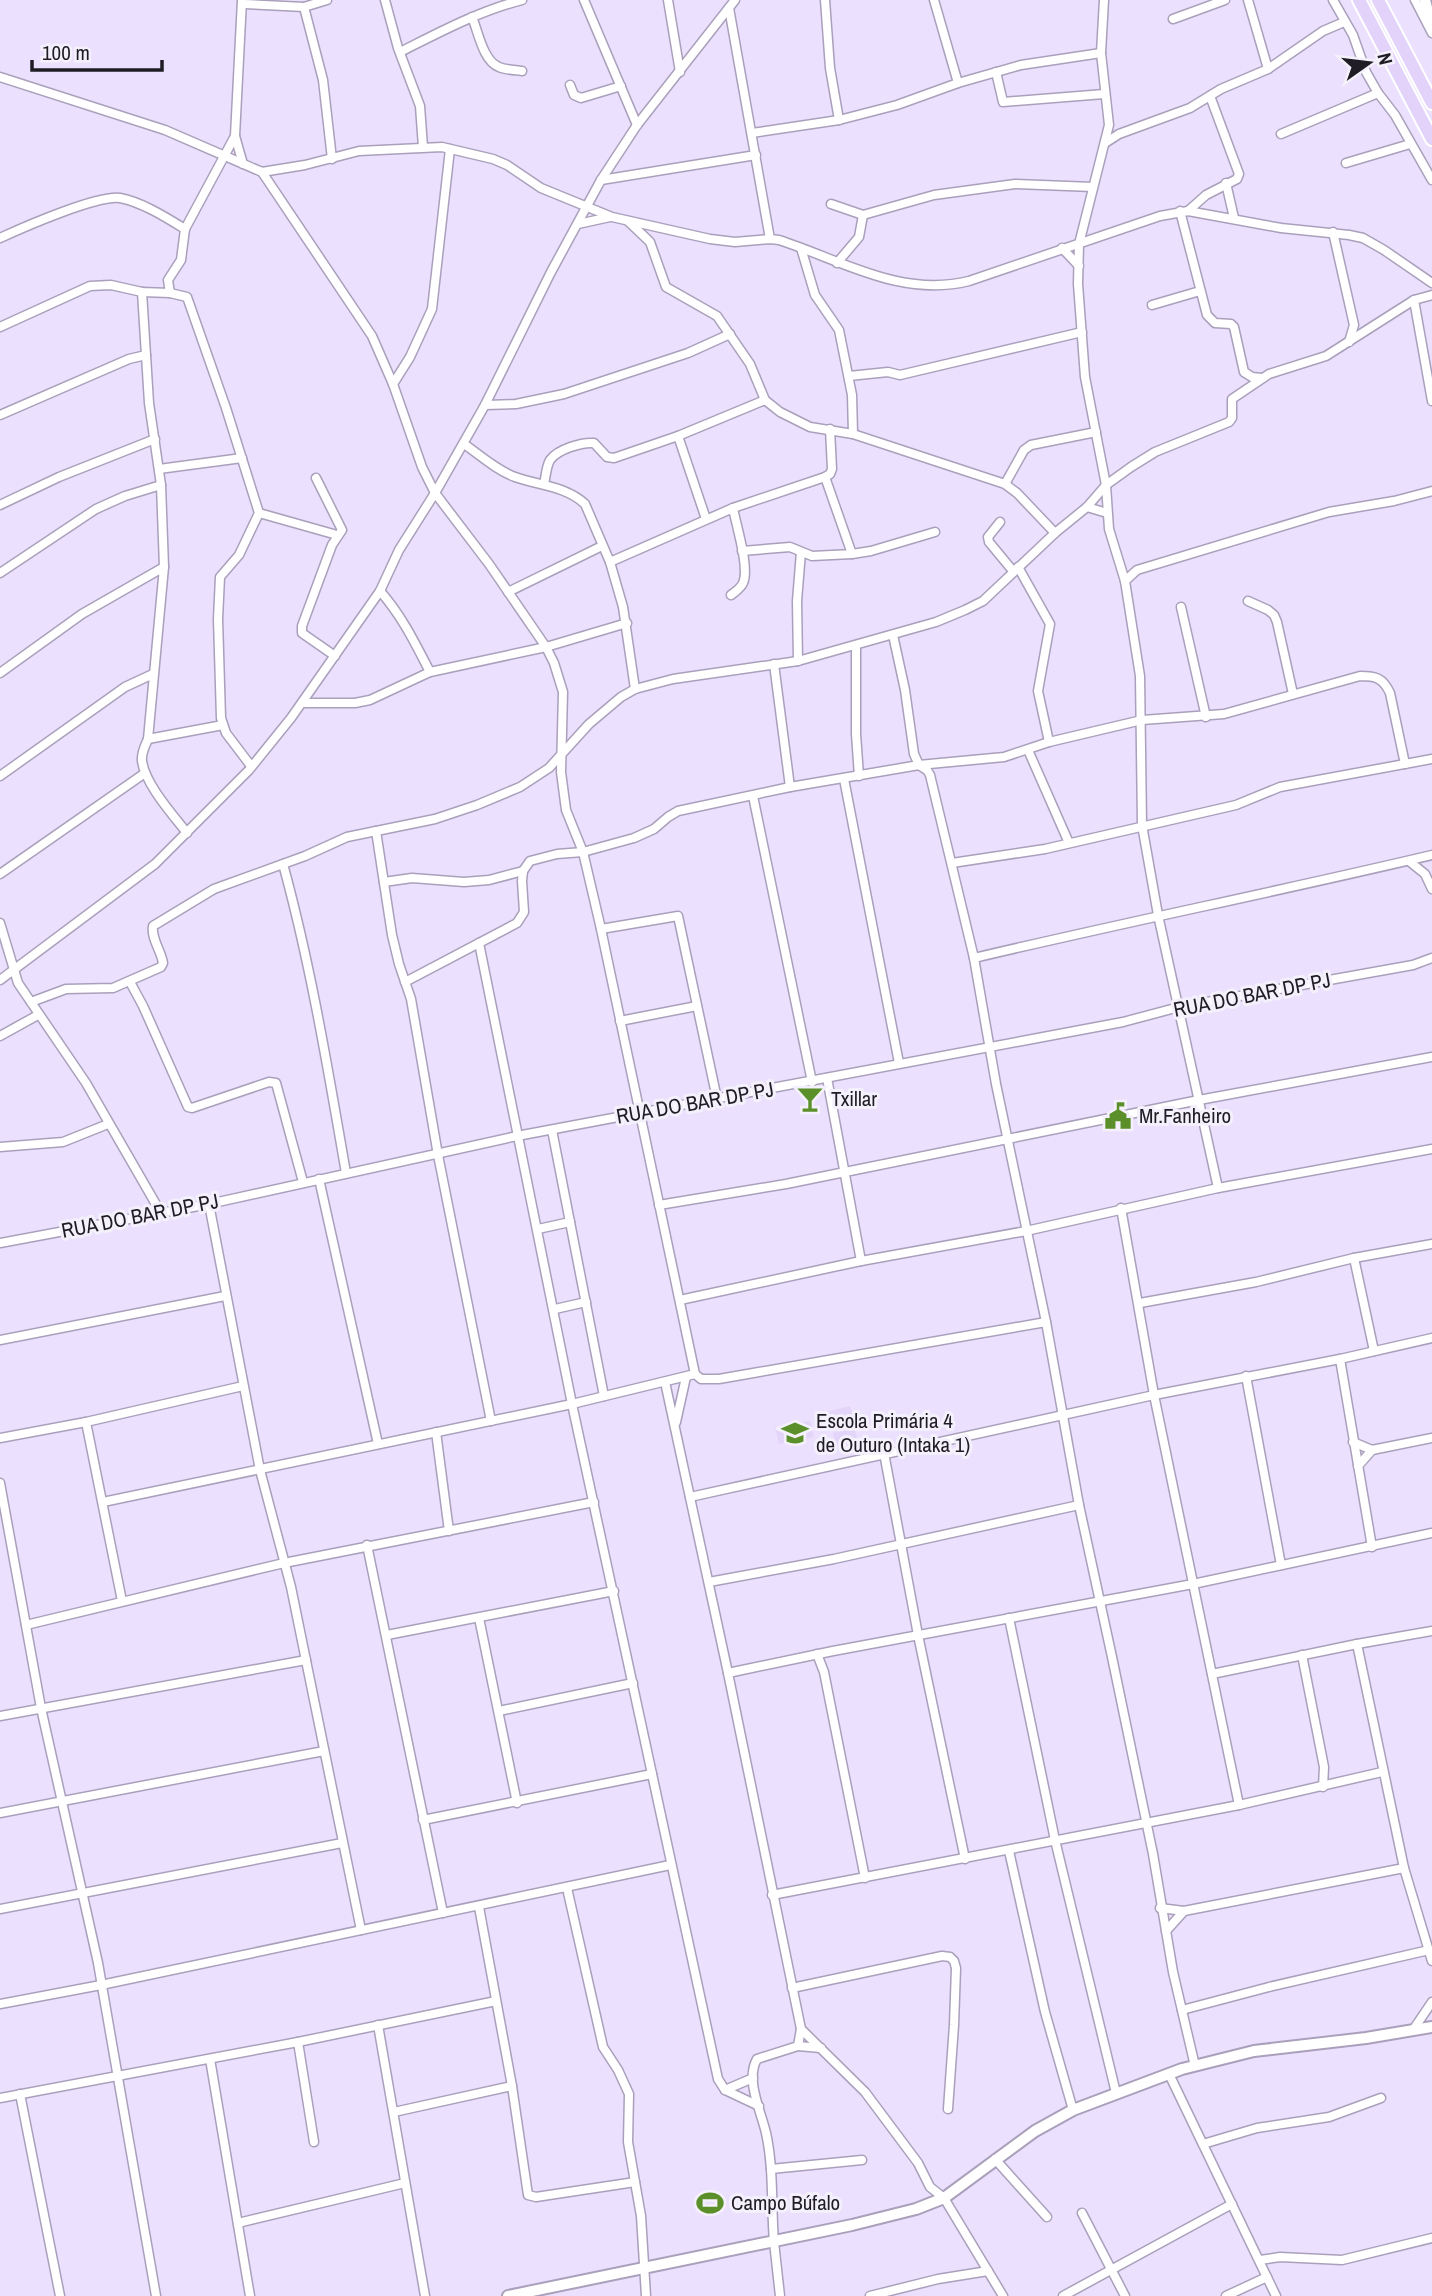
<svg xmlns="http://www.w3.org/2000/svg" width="1432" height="2296" font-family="'Archivo Narrow',sans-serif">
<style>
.built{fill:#e3d5f9}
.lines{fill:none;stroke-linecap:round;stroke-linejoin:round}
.minor-casing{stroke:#aaa0bb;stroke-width:11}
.tertiary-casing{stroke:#aaa0bb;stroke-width:14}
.primary-casing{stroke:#fff;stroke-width:16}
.minor{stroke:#fff;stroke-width:8}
.tertiary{stroke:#fff;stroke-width:10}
.primary{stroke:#e3d3fb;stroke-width:12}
.labels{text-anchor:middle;stroke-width:6;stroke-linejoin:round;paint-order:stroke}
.street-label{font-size:21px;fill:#201c26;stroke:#f5f1fc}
.poi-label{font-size:21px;fill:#201c26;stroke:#f5f1fc;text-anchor:start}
</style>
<rect width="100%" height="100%" fill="#ebe0fd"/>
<!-- built -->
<g class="built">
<path d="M850,1406L854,1420L821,1428L818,1414Z"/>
<path d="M810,1421L814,1437L779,1444L775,1428Z"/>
<path d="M855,1429L858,1443L836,1447L833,1433Z"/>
</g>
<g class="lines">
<defs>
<g id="minor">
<path d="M385,0L398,48L420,106L423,147"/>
<path d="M584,0L637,125"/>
<path d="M668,0L680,72"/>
<path d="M825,0L830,68L839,120"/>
<path d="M934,0L958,83"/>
<path d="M1104,0L1101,53L1109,125L1079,244L1078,284L1085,377L1106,485L1109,529L1125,581L1140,676L1142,825L1158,915L1218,1188"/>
<path d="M1248,0L1268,69"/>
<path d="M1415,0L1432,33"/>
<path d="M244,4L304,7L327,0"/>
<path d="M304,7L323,80L332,159"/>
<path d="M729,8L770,239"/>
<path d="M472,17C478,31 483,61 499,67C506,70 515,70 522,71"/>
<path d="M1173,19L1225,0"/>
<path d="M400,52C440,32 479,11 522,0"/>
<path d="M996,72L1003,102L1104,94"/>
<path d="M0,77L165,130L262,172L305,165L359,151L442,147L493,159L507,165L541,188L612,217L710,239L735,242L770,239L779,240C841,260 901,298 969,281L1160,216L1188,211L1281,228L1349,235L1363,238L1384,250L1432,283"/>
<path d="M570,85L574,95L581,98L621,86"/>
<path d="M1378,93L1395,115L1432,180"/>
<path d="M752,133L839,120L897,105L958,83L1021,65L1101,53"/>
<path d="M1281,134L1378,93L1366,72L1353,35L1333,0"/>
<path d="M235,136L243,164"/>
<path d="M1105,143L1119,134L1190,108L1221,89L1268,69L1323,31L1344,22"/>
<path d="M1346,163L1410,144"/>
<path d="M262,172L372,336L393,384L422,467L435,493L489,564L546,647L554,663L563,692L561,772L566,810L583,852L601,929L695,1374L701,1379H719L1046,1322"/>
<path d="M601,180L756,155"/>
<path d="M1226,183L1234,218"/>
<path d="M831,204L863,215L934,195L1015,184L1093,187"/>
<path d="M1180,211L1207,315L1215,323L1231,324L1234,327L1244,372L1252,377L1262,378"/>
<path d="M1188,211L1206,195L1237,179L1239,174L1210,96"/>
<path d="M628,221L650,242L666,287L717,316L750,364L765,400L780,412L810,427L853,434L1005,484L1017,493L1055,533"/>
<path d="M578,224L610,217"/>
<path d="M1333,232L1354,325L1349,342"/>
<path d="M0,238C24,227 97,195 120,198C142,202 167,218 185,229"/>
<path d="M801,248L815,295L839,330L852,395L853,434"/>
<path d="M1062,248L1079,266"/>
<path d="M837,263L859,237L863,215"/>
<path d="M142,292L149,403L161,485L164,567L148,739C145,746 141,753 142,761C145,784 173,815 187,833"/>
<path d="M170,293L187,297L226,408L259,513L239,555L220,577L218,619L221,718L226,733L251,766"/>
<path d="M1432,295L1414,300L1432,401"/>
<path d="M1152,305L1200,291"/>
<path d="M0,327L90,286L111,285L142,292L170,293L168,280L181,260L185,229L235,136L242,0"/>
<path d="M849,376L888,372L900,375L1082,332"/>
<path d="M393,384L410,357L432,309L450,149"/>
<path d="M485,405L516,404L564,394L688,353L730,334"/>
<path d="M0,415L129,359L146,355"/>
<path d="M678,436L706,519"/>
<path d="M464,444C480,455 496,470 515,477C537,485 566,486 585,504L610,562L623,607L635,689"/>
<path d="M159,469L242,458"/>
<path d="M316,478L342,530L332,545L302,626V633L335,656"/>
<path d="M544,484C546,476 546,467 550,460C558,449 582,442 594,443L607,457L614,458L678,436L765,400"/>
<path d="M1005,484L1024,450L1031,445L1096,432"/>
<path d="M0,505L59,477L155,439"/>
<path d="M1087,507L1107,513"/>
<path d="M259,513L337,535"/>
<path d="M1000,522L988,537L989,542L1013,571"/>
<path d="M742,551L790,547L812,556L852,554L825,477"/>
<path d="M852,554L871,551L935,532"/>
<path d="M610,562L733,508L825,477L830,474L832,469L830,429"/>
<path d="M1018,567L1050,624L1038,691L1049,742"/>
<path d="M0,573L96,509L125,496L161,485"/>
<path d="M1125,581L1137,570L1329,512L1394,501L1432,491"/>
<path d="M380,591C402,616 415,643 430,672"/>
<path d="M508,592L602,546"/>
<path d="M731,595C735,592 741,588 743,583C750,568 736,525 733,508"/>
<path d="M1248,601L1268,610L1274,615L1277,622L1293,694"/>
<path d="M1181,607L1206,717"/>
<path d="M893,635L905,690L914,754L919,765L927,770L930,775L974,958L996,1084L1046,1322L1079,1505L1112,1657L1153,1854L1173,1972L1195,2066"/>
<path d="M856,645V734L859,776"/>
<path d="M798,661L797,601L801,552"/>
<path d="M774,664L790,787"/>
<path d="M0,673L82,614L164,567"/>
<path d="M302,703H355L370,700L430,672L546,647L627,623"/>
<path d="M148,739L223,725"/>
<path d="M1028,750L1069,843"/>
<path d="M0,776L125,687L153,674"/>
<path d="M844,779L899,1063"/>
<path d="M753,796L812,1082"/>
<path d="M376,831L392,935L399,964L411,999L438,1155L491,1421"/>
<path d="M1409,861L1425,874L1432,889"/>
<path d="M952,863L1045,849L1236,805L1280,787L1432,759"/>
<path d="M283,864C311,966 328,1070 346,1173"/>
<path d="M0,874L145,773"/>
<path d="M384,882L412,878L464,882L489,880L523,871"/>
<path d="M0,923L18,983L86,1083L161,1213"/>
<path d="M601,929L678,916L717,1099"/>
<path d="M479,943L572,1404L718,2079L725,2090L759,2106"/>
<path d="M974,958C1126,922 1280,891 1432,855"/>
<path d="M0,980L155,864L249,770L291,718L380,591L399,550L435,493L485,405L551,272L601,180L637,125L735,0"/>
<path d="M130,982L143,1006L188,1107L192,1108L269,1082L276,1083L303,1182"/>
<path d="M405,982L517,923L524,912L522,881L523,871L530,861L557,854L583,852L634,838L654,829L668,817L678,811L790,787L919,765L1004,757L1049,742L1142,720L1224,714L1360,676C1376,676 1383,678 1390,693L1405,764"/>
<path d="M31,1002L66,989L113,988L161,967L163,963C161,950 151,939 153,926L214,889L305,856L347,837L435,819L477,805L520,787L549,768L589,724L621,697L635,689L673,679L798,661L936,622L965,610L983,601L1055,533L1087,507L1106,485L1131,467L1155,452L1229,422L1232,418V399L1269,374L1326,356L1414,300"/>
<path d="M620,1021L697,1006"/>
<path d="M0,1036L38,1015"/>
<path d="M827,1078L861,1261"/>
<path d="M552,1130L604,1396"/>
<path d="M0,1147L63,1142L108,1124"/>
<path d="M319,1179L378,1444"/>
<path d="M209,1204L260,1470L291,1587L361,1930"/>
<path d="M659,1205L786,1184L1199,1100L1432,1057"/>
<path d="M1121,1208L1154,1395L1239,1805"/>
<path d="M538,1229L570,1222"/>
<path d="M0,1243L209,1204L517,1136L1123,1022L1179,1007L1413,965L1432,958"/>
<path d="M1354,1258L1374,1351"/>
<path d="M680,1300L861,1261L1026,1231L1218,1188L1432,1149"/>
<path d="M1140,1303L1256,1282L1354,1258L1432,1244"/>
<path d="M555,1309L586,1302"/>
<path d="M0,1340L225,1296"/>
<path d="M1340,1359L1372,1547"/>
<path d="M1246,1376L1281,1565"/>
<path d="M665,1382L728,1673L801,2029L798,2046L757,2059C745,2080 761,2111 766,2133C774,2169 771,2205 774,2242C776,2260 778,2278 780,2296"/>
<path d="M86,1422L122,1601"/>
<path d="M676,1422L686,1377"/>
<path d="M436,1432L449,1531"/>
<path d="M0,1438L86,1422L243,1386"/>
<path d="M1353,1442L1372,1450L1432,1438"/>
<path d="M884,1453L918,1635L965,1859"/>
<path d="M1358,1466L1372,1450"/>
<path d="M0,1483L41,1708L98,1963L156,2296"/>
<path d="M690,1497L1154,1395L1340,1359L1432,1338"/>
<path d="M103,1502L572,1404L695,1374"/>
<path d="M367,1545L443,1913"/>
<path d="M709,1582L834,1559L1079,1505"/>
<path d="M479,1618L517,1803"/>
<path d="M1009,1618L1055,1840L1116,2093"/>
<path d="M26,1625L284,1563L594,1502"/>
<path d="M387,1635L614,1591"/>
<path d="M1357,1644L1404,1868L1432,1961"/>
<path d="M817,1654L824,1672L865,1878"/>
<path d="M1302,1655L1324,1767L1323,1787"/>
<path d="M728,1673L833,1651L1193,1584L1432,1533"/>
<path d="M1212,1674L1357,1644L1432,1631"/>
<path d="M499,1711L633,1683"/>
<path d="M0,1716L306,1660"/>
<path d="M0,1813L324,1751"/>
<path d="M423,1820L652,1774"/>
<path d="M1009,1851L1045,2012L1073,2110"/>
<path d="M567,1888L603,2047L618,2070L629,2094L628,2142L641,2216L646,2296"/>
<path d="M772,1895L1239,1805L1382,1772"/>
<path d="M479,1907L512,2086L528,2195L536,2197L635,2182"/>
<path d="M1160,1908L1184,1911L1404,1868"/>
<path d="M0,1909L342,1843"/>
<path d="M1166,1931L1184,1911"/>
<path d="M792,1988L942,1956L950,1957L954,1961L956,1968L954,2025L948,2109"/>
<path d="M0,2004L101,1985L670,1865"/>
<path d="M1182,2010L1269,1987L1429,1950"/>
<path d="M378,2025L425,2296"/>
<path d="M801,2029L865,2092L918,2163L930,2187L944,2198L1003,2296"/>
<path d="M1413,2030L1432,2002"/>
<path d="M298,2042L314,2142"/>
<path d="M798,2046L821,2048"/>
<path d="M210,2059L250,2296"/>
<path d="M1169,2074L1276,2296"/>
<path d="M725,2090L753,2078"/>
<path d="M20,2094L60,2296"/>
<path d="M0,2098L298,2042L496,2001"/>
<path d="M394,2112L512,2086"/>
<path d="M1203,2144L1257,2128L1329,2117L1381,2098"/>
<path d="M995,2159L1047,2217"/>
<path d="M771,2169L862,2160"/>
<path d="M1082,2213L1125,2296"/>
<path d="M238,2223L405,2183"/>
<path d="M1260,2260L1280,2257L1342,2260L1432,2238"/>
<path d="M870,2296L938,2279L988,2271"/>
<path d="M1063,2296L1232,2204"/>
<path d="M1226,2296L1267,2277"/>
</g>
<g id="tertiary">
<path d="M1425,0L1432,27"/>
<path d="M508,2296L852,2225L916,2209L944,2198L1035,2131L1073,2110L1182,2069L1254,2051L1366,2038L1432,2027"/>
</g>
<g id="primary">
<path d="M1359,0L1432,139"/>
<path d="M1378,0L1432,103"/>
</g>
</defs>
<!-- minor casing -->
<use href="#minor" class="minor-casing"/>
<!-- tertiary casing -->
<use href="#tertiary" class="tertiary-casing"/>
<!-- primary casing -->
<use href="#primary" class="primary-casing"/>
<!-- minor -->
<use href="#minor" class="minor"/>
<!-- tertiary -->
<use href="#tertiary" class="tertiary"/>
<!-- primary -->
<use href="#primary" class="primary"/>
</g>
<!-- icons -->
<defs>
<symbol id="bar-bare" viewBox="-9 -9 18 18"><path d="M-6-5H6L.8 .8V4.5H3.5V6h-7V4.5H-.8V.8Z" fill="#5a8f29" stroke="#f5f1fc" stroke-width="2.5" paint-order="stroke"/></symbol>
<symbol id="civic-bare" viewBox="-9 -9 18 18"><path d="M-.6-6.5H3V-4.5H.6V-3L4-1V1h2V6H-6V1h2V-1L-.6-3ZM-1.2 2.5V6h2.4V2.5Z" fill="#5a8f29" stroke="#f5f1fc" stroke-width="2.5" paint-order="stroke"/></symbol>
<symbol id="school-bare" viewBox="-9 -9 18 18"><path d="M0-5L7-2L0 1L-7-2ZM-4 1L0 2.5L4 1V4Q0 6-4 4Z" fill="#5a8f29" stroke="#f5f1fc" stroke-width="2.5" paint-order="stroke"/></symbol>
<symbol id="stadium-bare" viewBox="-9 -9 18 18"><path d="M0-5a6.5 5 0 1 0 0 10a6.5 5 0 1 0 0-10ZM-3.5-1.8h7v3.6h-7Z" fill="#5a8f29" stroke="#f5f1fc" stroke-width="2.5" paint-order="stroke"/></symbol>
</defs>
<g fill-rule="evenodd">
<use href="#bar-bare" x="791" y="1080" width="38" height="38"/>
<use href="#civic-bare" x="1099" y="1097" width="38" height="38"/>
<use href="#school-bare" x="776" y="1414" width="38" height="38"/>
<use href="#stadium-bare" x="691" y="2184" width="38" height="38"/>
</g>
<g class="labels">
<!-- street labels -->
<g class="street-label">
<text transform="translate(1252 995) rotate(-11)" y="7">RUA DO BAR DP PJ</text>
<text transform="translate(695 1103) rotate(-10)" y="7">RUA DO BAR DP PJ</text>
<text transform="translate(140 1216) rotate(-11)" y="7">RUA DO BAR DP PJ</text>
</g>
<!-- poi labels -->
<g class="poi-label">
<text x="831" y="1106">Txillar</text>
<text x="1139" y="1123">Mr.Fanheiro</text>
<text x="816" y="1428">Escola Primária 4<tspan x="816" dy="24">de Outuro (Intaka 1)</tspan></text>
<text x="731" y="2210">Campo Búfalo</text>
</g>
</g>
<!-- north arrow -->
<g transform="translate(1369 63) rotate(76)" stroke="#f5f1fc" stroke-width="5" paint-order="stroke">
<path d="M0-5L12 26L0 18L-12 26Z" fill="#201c26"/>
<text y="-10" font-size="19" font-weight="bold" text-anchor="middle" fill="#201c26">N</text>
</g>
<!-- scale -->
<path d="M32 60v10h130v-10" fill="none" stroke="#201c26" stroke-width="3.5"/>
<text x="42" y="60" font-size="21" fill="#201c26" stroke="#f5f1fc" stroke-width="5" paint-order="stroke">100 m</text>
</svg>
